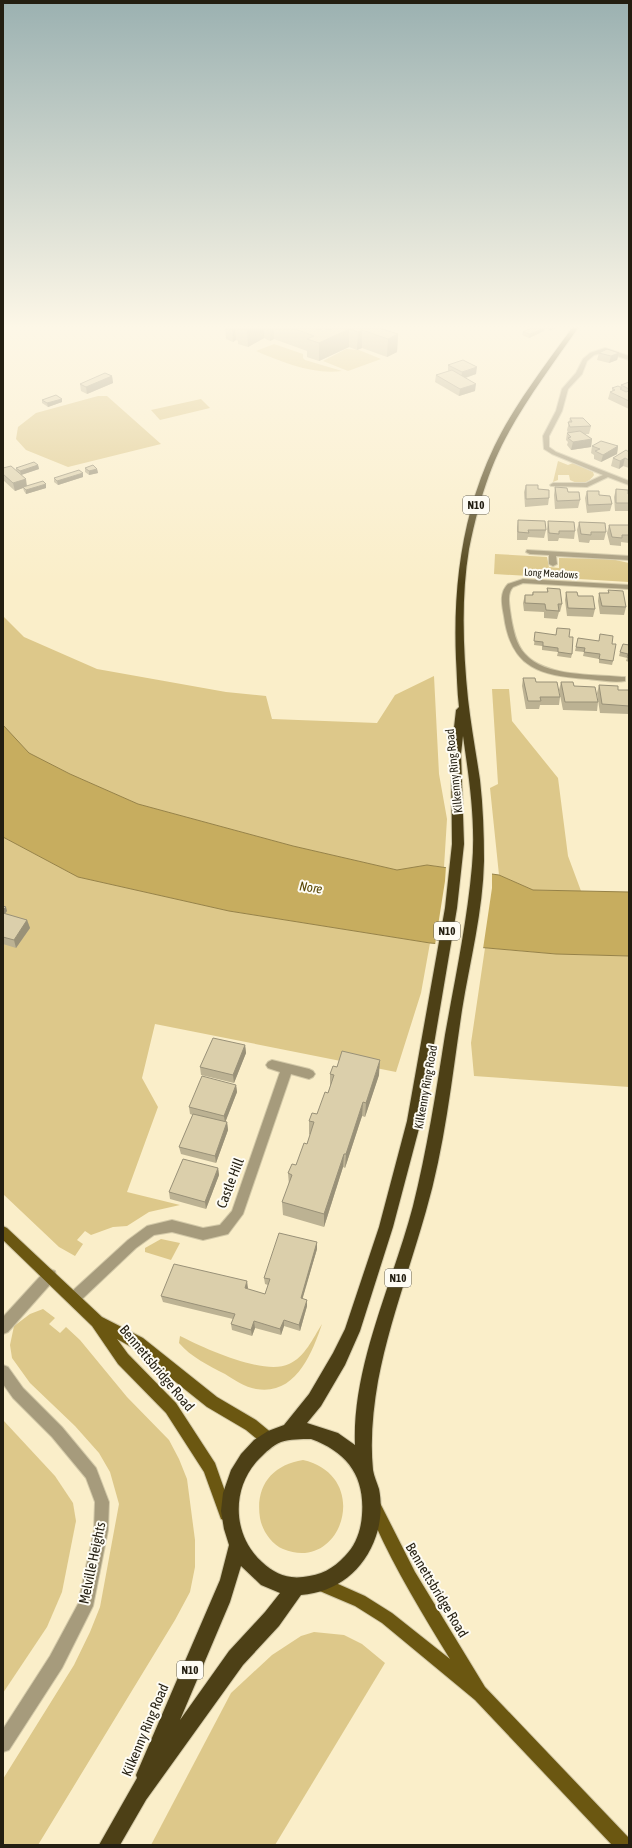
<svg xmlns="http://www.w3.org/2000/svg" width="632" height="1848" font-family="'Asap Condensed',sans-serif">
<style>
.green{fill:#ddc88a}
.water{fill:#c7ad5f;stroke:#968248}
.pier{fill:#faeec9}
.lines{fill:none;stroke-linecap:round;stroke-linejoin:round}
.minor-casing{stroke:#d3c9a8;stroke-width:2}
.major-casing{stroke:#d3c9a8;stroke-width:2}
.highway-casing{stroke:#d3c9a8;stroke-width:2}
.minor{fill:#a69b7c;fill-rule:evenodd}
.major{fill:#6b5711;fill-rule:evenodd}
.highway{fill:#4d4016;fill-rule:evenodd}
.wall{fill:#bcb293}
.shaded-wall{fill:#999178}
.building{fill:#dbcfab;stroke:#999178}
.labels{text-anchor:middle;stroke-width:4;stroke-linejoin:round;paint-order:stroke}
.far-street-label{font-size:10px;fill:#231e11;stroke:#fefcf4}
.shield{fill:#fefcf4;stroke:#656155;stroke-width:1}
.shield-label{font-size:11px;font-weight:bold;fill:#231e11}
.street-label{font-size:12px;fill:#231e11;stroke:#fefcf4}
.water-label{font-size:13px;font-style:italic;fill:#594706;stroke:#fefcf4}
.near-street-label{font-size:14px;fill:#231e11;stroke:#fefcf4}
</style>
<rect width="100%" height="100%" fill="#faeec9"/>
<!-- green -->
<g class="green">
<path d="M274,344L303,354V358L305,360L342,371C313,375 282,362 256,351Z"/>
<path d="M346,349L359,350L381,359L348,371L323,361Z"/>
<path d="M98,396H107L161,444L68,467L26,450L16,439L18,427L36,413Z"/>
<path d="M201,399L210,408L160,420L151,410Z"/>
<path d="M558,461L568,465L573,463L593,472L594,475C588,484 579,485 570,480L569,475H558V480L553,482Z"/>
<path d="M495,554L547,557L549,567L559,568V558L611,559L629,563V582L494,574Z"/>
<path d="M3,616L24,637L97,669L226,692L266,696L272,719L377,723L395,695L434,676L439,774L447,819L444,867L427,865L397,870L293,846L138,804L70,774L29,753L3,725Z"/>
<path d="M492,689H509L512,721L558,778L568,856L581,891L533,890L499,875L490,788L498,784Z"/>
<path d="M3,837L78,877L229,911L430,943L421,993L396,1072L155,1024L142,1078L158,1107L127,1192L180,1205L149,1212L127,1226L113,1227L91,1235L85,1231L77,1240L83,1244L75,1256L59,1247L3,1194Z"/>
<path d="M485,948L556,954L629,956V1087L474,1076L471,1043Z"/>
<path d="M161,1239L180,1243L171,1260L145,1252V1248Z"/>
<path d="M43,1309L55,1318L49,1324L60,1333L66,1327L80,1340L127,1397L169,1440L179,1459L187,1479L195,1540V1567L190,1592L175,1620L38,1845H3V1779L74,1665L90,1632L100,1607L119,1504L110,1472L99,1453L75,1426L30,1383L12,1358L10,1345L14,1326L30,1314Z"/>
<path d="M322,1324C312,1354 295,1396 256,1389C245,1387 234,1380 225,1374C209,1366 191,1357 179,1343L180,1336C204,1348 264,1376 289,1364C305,1357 313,1338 322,1324Z"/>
<path d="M3,1420L55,1476L73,1503L76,1521L62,1592L47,1627L3,1693Z"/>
<path d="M303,1460C373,1476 342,1574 283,1549C271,1544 262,1530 260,1518C255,1486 272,1465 303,1460Z"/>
<path d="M314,1632L344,1635L362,1644L385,1663L275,1845H151L231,1693L272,1655L301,1636Z"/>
</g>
<!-- water -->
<path class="water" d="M3,725L29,753L70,774L138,804L293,846L397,870L427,865L499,875L533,890L629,892V956L556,954L430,943L229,911L78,877L3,837Z"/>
<!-- pier -->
<path class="pier" d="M446,866L492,872V888L483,949L435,945L445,881Z"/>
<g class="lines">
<defs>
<g id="minor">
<path d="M542,325H549L554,328L551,330Z"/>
<path d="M605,348L629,356V360L605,352L594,355L587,361L582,374L568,389L562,411L549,436V447L556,452L629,481V485L608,477L587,487L551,486L550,485L553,483H586L603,475L552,454L544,449L543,436L556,411L562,389L576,373L583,359L590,353Z"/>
<path d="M527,550L629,556V560L556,556L557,564L553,566L549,564V555L530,554L526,552Z"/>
<path d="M523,579L629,585V589L523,583L513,587C506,594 510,608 511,617C513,629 516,645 525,654C545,677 594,674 622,677H625V681C614,683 599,680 588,679C541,676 511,669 504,616C502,605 499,593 508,584Z"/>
<path d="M272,1060L309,1069L313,1071L315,1074L313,1077L309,1079L291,1074L243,1214L228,1234L203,1240L172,1232L154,1235L136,1248L79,1302L74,1304L69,1302L68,1298L69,1294L128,1240L147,1226L172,1220L203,1228L220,1225L232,1211L280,1072L268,1068L266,1065L268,1062Z"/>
<path d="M50,1269L55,1271L56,1275L55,1279L8,1332L3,1334V1317L45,1271Z"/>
<path d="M3,1365L8,1367L23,1388L62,1427L96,1468L109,1502L108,1530L93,1606L62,1668L9,1750L3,1752V1729L50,1656L78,1604L94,1530L95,1502L86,1478L52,1437L13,1398L3,1384Z"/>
</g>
<g id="major">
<path d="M3,1226L7,1228L102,1317L143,1338L217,1397L256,1420L273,1434L275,1439L273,1444L268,1446L263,1444L246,1430L207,1407L133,1348L117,1339L128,1354L176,1403L215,1463L233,1514L231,1519L226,1521L221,1519L204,1472L166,1413L118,1364L92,1326L3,1240Z"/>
<path d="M375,1501L380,1503L415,1572L485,1687L629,1838V1845H612L475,1700L382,1623L355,1606L315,1589L312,1584L315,1579L320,1576L365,1596L392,1613L450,1659C420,1610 390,1561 368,1508L370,1503Z"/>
</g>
<path id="highway" d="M574,325H580C553,364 523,403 502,445C486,477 476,514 469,549C461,597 463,650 468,699C471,726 476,753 480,780C483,806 484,834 484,861C483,911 470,961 462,1010C452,1077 445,1146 426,1211C410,1268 389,1323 378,1381C373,1410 370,1440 373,1470C374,1476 377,1483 379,1489C382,1504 381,1522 376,1536C364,1571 337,1592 301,1595L279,1626L243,1665L146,1800L120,1845H99L137,1778L136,1775L139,1768L220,1580L229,1545L224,1529L221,1511L223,1493L231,1470L241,1454L254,1440L268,1431L284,1425L309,1394L333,1353L345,1329L379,1227L407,1121L445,908L452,844L451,754L456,710L459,707C457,691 457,675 456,659C453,586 462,514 494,447C514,405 547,363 574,325ZM463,736C469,778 476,823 472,866C467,923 455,979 445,1035C436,1092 427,1150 413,1206C393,1283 352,1365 355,1445L338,1433L307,1423L321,1406L345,1365L360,1331L393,1227L421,1121L457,908L464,844L461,754ZM311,1439C347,1452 365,1476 362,1515C361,1530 356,1545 345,1556C333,1569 321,1575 303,1577C286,1579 274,1573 262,1562C232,1535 231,1488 259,1459C266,1452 272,1446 281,1442C290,1439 301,1439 311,1439ZM241,1566L261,1585L280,1593L265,1612L229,1651L180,1720L230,1602Z"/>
</defs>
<!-- minor casing -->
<use href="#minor" class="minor-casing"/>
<!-- major casing -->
<use href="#major" class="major-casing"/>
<!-- highway casing -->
<use href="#highway" class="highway-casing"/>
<!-- minor -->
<use href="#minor" class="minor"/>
<!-- major -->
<use href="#major" class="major"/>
<!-- highway -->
<use href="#highway" class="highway"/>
</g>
<!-- wall -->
<g class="wall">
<path d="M225,325H369L398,334L397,352L387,357L362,348L357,350L349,347L319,361L307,357V351L274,339L270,341L264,338L248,347L238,344V341L236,340L233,342L226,339Z"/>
<path d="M545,328L544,331L529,338L522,335L523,332Z"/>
<path d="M599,353H619L617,360L609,363L597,360Z"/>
<path d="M448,365L476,374L466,378L475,391L459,396L435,382L436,375L448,372Z"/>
<path d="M112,376L113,383L87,394L81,391L80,384Z"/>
<path d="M629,382V409L608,399L610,392L612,391V388L620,387L621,385Z"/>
<path d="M62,399V402L48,407L42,403V400Z"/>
<path d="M570,418L591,426L589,434H585L592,439L591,447L571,450L567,445L568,442L566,440L567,433H568L567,430Z"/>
<path d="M592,446H618L617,454L601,462L594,459V455L591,453Z"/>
<path d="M629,452V468L623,466L619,469L611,466L613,458Z"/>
<path d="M38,465L39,469L21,475L27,486L46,488L26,494L24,491L23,488L15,491L3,480V468L16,470V468Z"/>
<path d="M85,468L97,469L98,473L89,475L85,472Z"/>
<path d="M83,477L58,485L54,482V478Z"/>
<path d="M526,485L538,489L549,498L548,505L525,507L524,492Z"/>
<path d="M555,487L568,492L580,500L578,508L555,509L554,495Z"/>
<path d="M616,489L629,494V511H615L614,497Z"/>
<path d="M587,491L599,495L612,504L610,511L587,513L585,498Z"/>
<path d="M518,520L546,530L544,538L528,537L527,540H517V527Z"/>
<path d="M548,521L575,531L574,539L559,538L558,541H548L547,529Z"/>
<path d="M579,522L606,532L604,540H590L589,543L579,542L577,530Z"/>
<path d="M609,525H629V543L621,542V546L610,545L607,533Z"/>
<path d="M547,588L562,604L560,612H559L557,619L544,618V612L524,611L523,603L525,595H532L533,592H547Z"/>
<path d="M608,590L626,607L624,615L600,614L598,601L599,593H608Z"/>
<path d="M566,592L578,596L595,609L593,617L567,616L565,600Z"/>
<path d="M557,628L569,637L572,654L571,658L557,656L558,652L542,650V646L534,645L535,637L556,635Z"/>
<path d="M578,638L612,644L613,661L612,665L599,663V659L583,656L584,652L575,651Z"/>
<path d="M629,645V662L626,661L627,658L619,656L620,652Z"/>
<path d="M523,678L536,682L560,697L559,705H540L539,709H526L522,686Z"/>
<path d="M561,682L574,686L598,702L597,711L563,710L559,690Z"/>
<path d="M599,685L618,690H629V714L600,713L597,693Z"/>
<path d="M3,906L7,911L5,914L27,920L30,928L16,948L3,944Z"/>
<path d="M245,1045L246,1053L234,1083L201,1075L200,1067Z"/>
<path d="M330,1074L379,1075L365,1117L362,1116L345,1168L343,1167L324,1227L283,1215L282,1202L289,1185L288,1173L296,1165L307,1144L310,1135L309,1134V1121L317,1114L328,1093L330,1087Z"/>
<path d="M236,1085L237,1092L225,1122H227L228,1130L216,1163L181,1154L179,1147L193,1115L190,1114L189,1107Z"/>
<path d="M218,1168L219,1175L206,1209L170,1199L169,1192Z"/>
<path d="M317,1242V1249L302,1299L307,1300V1306L300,1331L284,1326L281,1335L255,1328L252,1336L232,1330L231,1324L233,1319L163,1302L161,1296L248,1288L247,1289L265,1294L268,1285L265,1284L264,1278Z"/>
</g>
<!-- shaded-wall -->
<g class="shaded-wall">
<path d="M232,325H235L236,340L233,342Z"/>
<path d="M255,325H264V338L248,347L247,330Z"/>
<path d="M270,325H274V339L270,341Z"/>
<path d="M329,325H331V333L329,334Z"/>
<path d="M545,328L544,331L529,338L530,334Z"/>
<path d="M349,329V347L319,361V343Z"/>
<path d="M362,330V348L357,350L358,332Z"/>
<path d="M398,334L397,352L387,357L388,339Z"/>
<path d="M619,353L617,360L609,363L611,356Z"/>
<path d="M477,367L476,374L461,379L462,372Z"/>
<path d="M112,376L113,383L87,394L86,387Z"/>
<path d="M476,384L475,391L459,396L460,389Z"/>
<path d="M62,399V402L48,407L47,403Z"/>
<path d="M592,439L591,447L571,450L573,442Z"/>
<path d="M618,446L617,454L601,462L603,455Z"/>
<path d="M625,458L623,466L619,469L620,461Z"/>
<path d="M38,465L39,469L21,475L20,471Z"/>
<path d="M97,469L98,473L89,475V471Z"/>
<path d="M83,473V477L58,485L57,481Z"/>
<path d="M26,479L27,487H23V488L15,491L13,483Z"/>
<path d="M46,484V488L26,494V490Z"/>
<path d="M6,907L7,911L3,916V910Z"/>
<path d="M27,920L30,928L16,948L14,940Z"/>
<path d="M245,1045L246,1053L234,1083L233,1075Z"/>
<path d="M380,1060L379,1075L365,1117L366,1103Z"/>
<path d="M236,1085L237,1092L225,1123L224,1116Z"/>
<path d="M363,1102L362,1116L345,1168L346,1154Z"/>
<path d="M227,1122L228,1130L216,1163L215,1156Z"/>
<path d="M344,1154L343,1167L324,1227V1214Z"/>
<path d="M218,1168L219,1175L206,1209L205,1202Z"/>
<path d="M317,1242V1249L301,1304V1298Z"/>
<path d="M247,1281L248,1288L245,1294V1288Z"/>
<path d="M307,1300V1306L300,1331L299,1325Z"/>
<path d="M284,1320V1326L281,1335L280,1329Z"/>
<path d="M254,1321L255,1328L252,1336L251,1330Z"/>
</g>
<!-- building -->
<g class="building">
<path d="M239,325H255L247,330L237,326Z"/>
<path d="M285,325H309L318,330L323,328L329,330L339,325H369L398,334L388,339L362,330L358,332L349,329L319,343L307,339L314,336Z"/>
<path d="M538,325L545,328L530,334L523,332Z"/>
<path d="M607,349L619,353L611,356L599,353Z"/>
<path d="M463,360L477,367L462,372L448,365Z"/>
<path d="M452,370L476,384L460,389L436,375Z"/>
<path d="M105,373L112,376L86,387L80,384Z"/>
<path d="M629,382V389L621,385Z"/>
<path d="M618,386L622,388L620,389L626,392L629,391V401L610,392L615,390L612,388Z"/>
<path d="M56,395L62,399L47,403L42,400Z"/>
<path d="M570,418H583L591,426L570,427L568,422H572Z"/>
<path d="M580,431L592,439L573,442L568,438L571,437L567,433Z"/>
<path d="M601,441L618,446L603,455L595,451L600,449L592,446Z"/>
<path d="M626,450L629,452V460L625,458L620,461L613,458Z"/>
<path d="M34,462L38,465L20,471L16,468Z"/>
<path d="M93,465L97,469L89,471L85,468Z"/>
<path d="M11,466L26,479L13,483L3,474V468Z"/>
<path d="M79,470L83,473L57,481L54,478Z"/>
<path d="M43,481L46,484L26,490L23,487Z"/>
<path d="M526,485H538V489L549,490V498L526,499Z"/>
<path d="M555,487L567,488L568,492H579L580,500L557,501Z"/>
<path d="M616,489L628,490V494H629V503H616Z"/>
<path d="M587,491H599V495L610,496L612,504L588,505Z"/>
<path d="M518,520L545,521L546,530H528L529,533L518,532Z"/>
<path d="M548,521L574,522L575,531H559V534L549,533Z"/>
<path d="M579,522L605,523L606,532H591V535L581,534Z"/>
<path d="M609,525H629V535H622V538L612,537Z"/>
<path d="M547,588L560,589L562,604H558L559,611L546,610L545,604L525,603V595H533V592H548Z"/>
<path d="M608,590L623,591L626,607L602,606L599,593H609Z"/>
<path d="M566,592H577L578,596H593L595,609L568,608Z"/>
<path d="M557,628L570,629L569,637H573L572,654L558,652V648L543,646V642L534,641L535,632L556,635Z"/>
<path d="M600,634L613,636L612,644H616L613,661L599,659L600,654L584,652L585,648L576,647L578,638L599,641Z"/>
<path d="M623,644L629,645V658L627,657L628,654L620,652Z"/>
<path d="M523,678H535L536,682H557L560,697H540L541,701H528Z"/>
<path d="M561,682H573L574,686L595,687L598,702H565Z"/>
<path d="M599,685L618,686V690H629V706L602,704Z"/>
<path d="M3,906L6,907L3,910Z"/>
<path d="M3,913L27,920L14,940L3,937Z"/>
<path d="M213,1038L245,1045L233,1075L200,1067Z"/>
<path d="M342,1051L380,1060L366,1103L363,1102L346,1154H344L324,1214L282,1202L292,1175L288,1173L292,1164L296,1165L304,1143L307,1144L314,1122L309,1121L312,1113L317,1114L325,1092L328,1093L334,1075L330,1074L333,1066L337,1067Z"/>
<path d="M202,1076L236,1085L224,1116L189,1107Z"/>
<path d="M193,1114L227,1122L215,1156L179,1147Z"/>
<path d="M183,1159L218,1168L205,1202L169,1192Z"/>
<path d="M279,1233L317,1242L301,1298L307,1300L299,1325L284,1320L280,1329L254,1321L251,1330L231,1324L235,1314L161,1296L174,1264L247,1281L245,1288L265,1294L270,1279L264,1278Z"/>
</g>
<!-- sky -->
<linearGradient id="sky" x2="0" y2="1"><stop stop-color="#9bb1b1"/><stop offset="0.56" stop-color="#fdf7e7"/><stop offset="1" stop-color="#fdf7e7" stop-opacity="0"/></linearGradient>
<rect width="632" height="584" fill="url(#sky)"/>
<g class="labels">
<!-- far-street labels -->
<g class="far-street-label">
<text transform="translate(551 573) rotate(3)" y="4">Long Meadows</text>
</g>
<!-- shield labels -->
<g class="shield">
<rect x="463" y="496" width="26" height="18" rx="3"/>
<rect x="434" y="922" width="26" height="18" rx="3"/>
<rect x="385" y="1269" width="26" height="18" rx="3"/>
<rect x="177" y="1661" width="26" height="18" rx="3"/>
</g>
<g class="shield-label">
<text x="476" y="509">N10</text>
<text x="447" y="935">N10</text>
<text x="398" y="1282">N10</text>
<text x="190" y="1674">N10</text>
</g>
<!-- street labels -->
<g class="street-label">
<text transform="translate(454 771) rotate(-96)" y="4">Kilkenny Ring Road</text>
<text transform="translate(426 1087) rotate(-80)" y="4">Kilkenny Ring Road</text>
</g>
<!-- water labels -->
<g class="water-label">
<text transform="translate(311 887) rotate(9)" y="5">Nore</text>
</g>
<!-- near-street labels -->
<g class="near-street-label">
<text transform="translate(230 1183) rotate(-69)" y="5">Castle Hill</text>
<text transform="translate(157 1368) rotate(50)" y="5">Bennettsbridge Road</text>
<text transform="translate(92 1563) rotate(-78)" y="5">Melville Heights</text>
<text transform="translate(437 1590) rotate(59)" y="5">Bennettsbridge Road</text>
<text transform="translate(145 1730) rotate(-67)" y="5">Kilkenny Ring Road</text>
</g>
</g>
<!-- border -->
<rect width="632" height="1848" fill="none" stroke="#231e11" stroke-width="8"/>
</svg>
